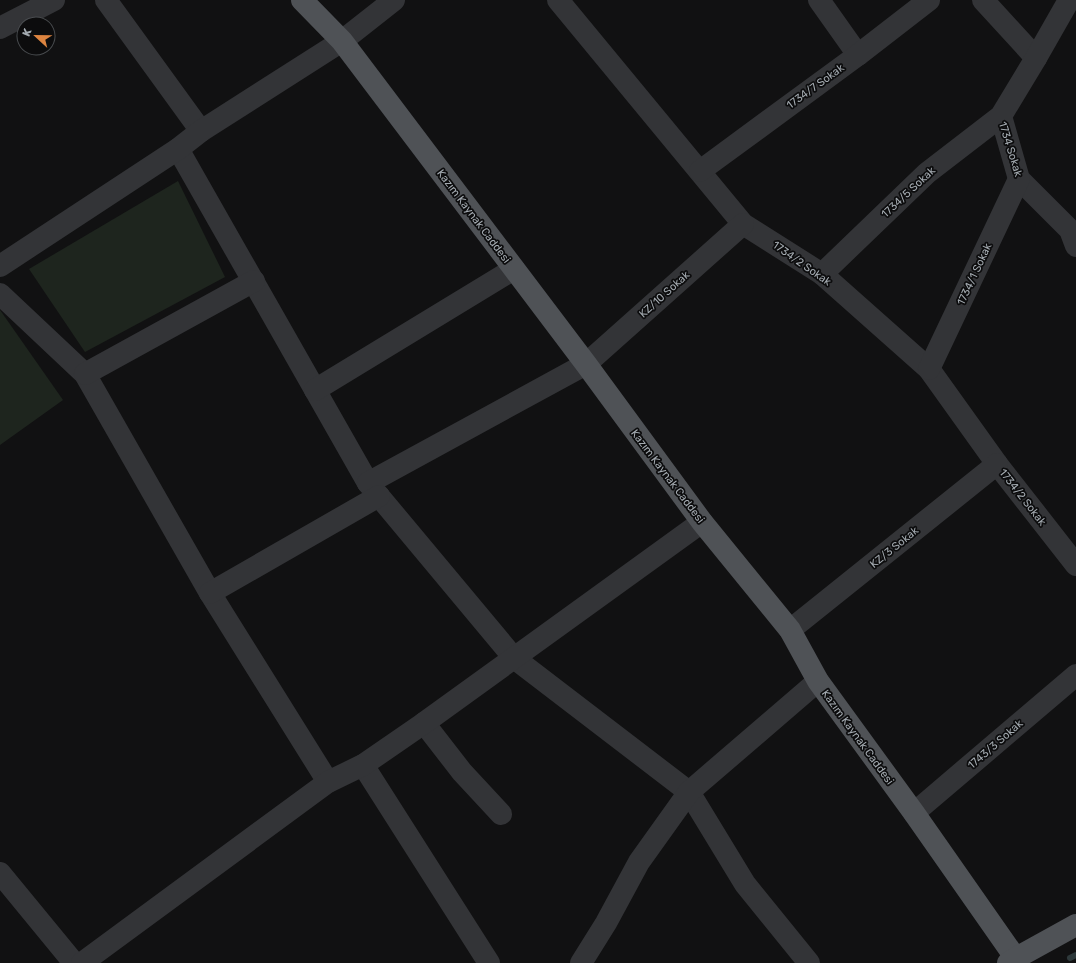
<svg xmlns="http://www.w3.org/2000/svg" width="1076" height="963" font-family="Rubik,sans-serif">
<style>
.green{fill:#1e251e}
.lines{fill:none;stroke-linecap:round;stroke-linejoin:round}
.stream{stroke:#2e393b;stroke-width:6}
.minor{stroke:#333437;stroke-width:22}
.major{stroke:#4f5256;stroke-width:22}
.labels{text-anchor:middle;stroke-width:3.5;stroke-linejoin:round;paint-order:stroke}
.street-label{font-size:11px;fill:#a4abb1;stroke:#0c0c0d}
</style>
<rect width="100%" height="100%" fill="#111112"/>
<!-- green -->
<g class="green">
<path d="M178,181L225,277L85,352L29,269Z"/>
<path d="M0,310L63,400L0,445Z"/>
</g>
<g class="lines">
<!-- stream -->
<path class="stream" d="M1070,958L1076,955"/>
<!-- minor -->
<g class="minor">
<path d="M106,0L201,131"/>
<path d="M558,0L743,224L822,274L929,369L997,464L1076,565"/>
<path d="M819,0L858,55"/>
<path d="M983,0L1036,58"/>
<path d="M0,28L54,0"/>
<path d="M1001,116L1019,179L1070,230L1076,246"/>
<path d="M178,149L368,483L514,658L689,792L745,884L809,963"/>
<path d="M700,171L858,55L929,0"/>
<path d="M0,266L178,149L201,131L342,41L394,0"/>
<path d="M822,274L927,173L1001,116L1036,58L1069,0"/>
<path d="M0,294L85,374L210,593L328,782"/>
<path d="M929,369L1019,179"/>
<path d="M85,374L254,281"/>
<path d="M315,390L514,269"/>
<path d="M368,483L586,364L743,224"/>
<path d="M210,593L379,496"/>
<path d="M790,630L997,464"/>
<path d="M424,723L462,772L501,814"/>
<path d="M363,765L489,963"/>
<path d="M914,813L1076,675"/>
<path d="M0,873L74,963"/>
<path d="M82,963L328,782L363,765L424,723L702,522"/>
<path d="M581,963L606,923L639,862L689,792L818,681"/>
</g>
<!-- major -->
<g class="major">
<path d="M302,0L342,41L586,364L702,522L790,630L818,681L914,813L1019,963"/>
<path d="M1008,963L1016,958L1076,925"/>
</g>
</g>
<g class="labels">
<!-- street labels -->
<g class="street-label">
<text transform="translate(815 86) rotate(-36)" y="4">1734/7 Sokak</text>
<text transform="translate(1011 149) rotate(73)" y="4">1734 Sokak</text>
<text transform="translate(908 192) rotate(-43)" y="4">1734/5 Sokak</text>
<text transform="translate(474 216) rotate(53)" y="4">Kazım Kaynak Caddesi</text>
<text transform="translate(802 263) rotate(35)" y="4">1734/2 Sokak</text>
<text transform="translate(974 274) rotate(-65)" y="4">1734/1 Sokak</text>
<text transform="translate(664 294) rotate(-42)" y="4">KZ/10 Sokak</text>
<text transform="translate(668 476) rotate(53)" y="4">Kazım Kaynak Caddesi</text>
<text transform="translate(1023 497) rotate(52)" y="4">1734/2 Sokak</text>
<text transform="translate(894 547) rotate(-39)" y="4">KZ/3 Sokak</text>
<text transform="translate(858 737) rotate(54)" y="4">Kazım Kaynak Caddesi</text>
<text transform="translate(995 744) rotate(-41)" y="4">1743/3 Sokak</text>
</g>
</g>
<!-- north arrow -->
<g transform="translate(36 36) rotate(292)"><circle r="19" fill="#0c0c0d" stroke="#494c4f"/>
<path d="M0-3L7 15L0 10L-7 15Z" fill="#dc8440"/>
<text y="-6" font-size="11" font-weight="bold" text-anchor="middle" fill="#a4abb1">K</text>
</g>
</svg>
